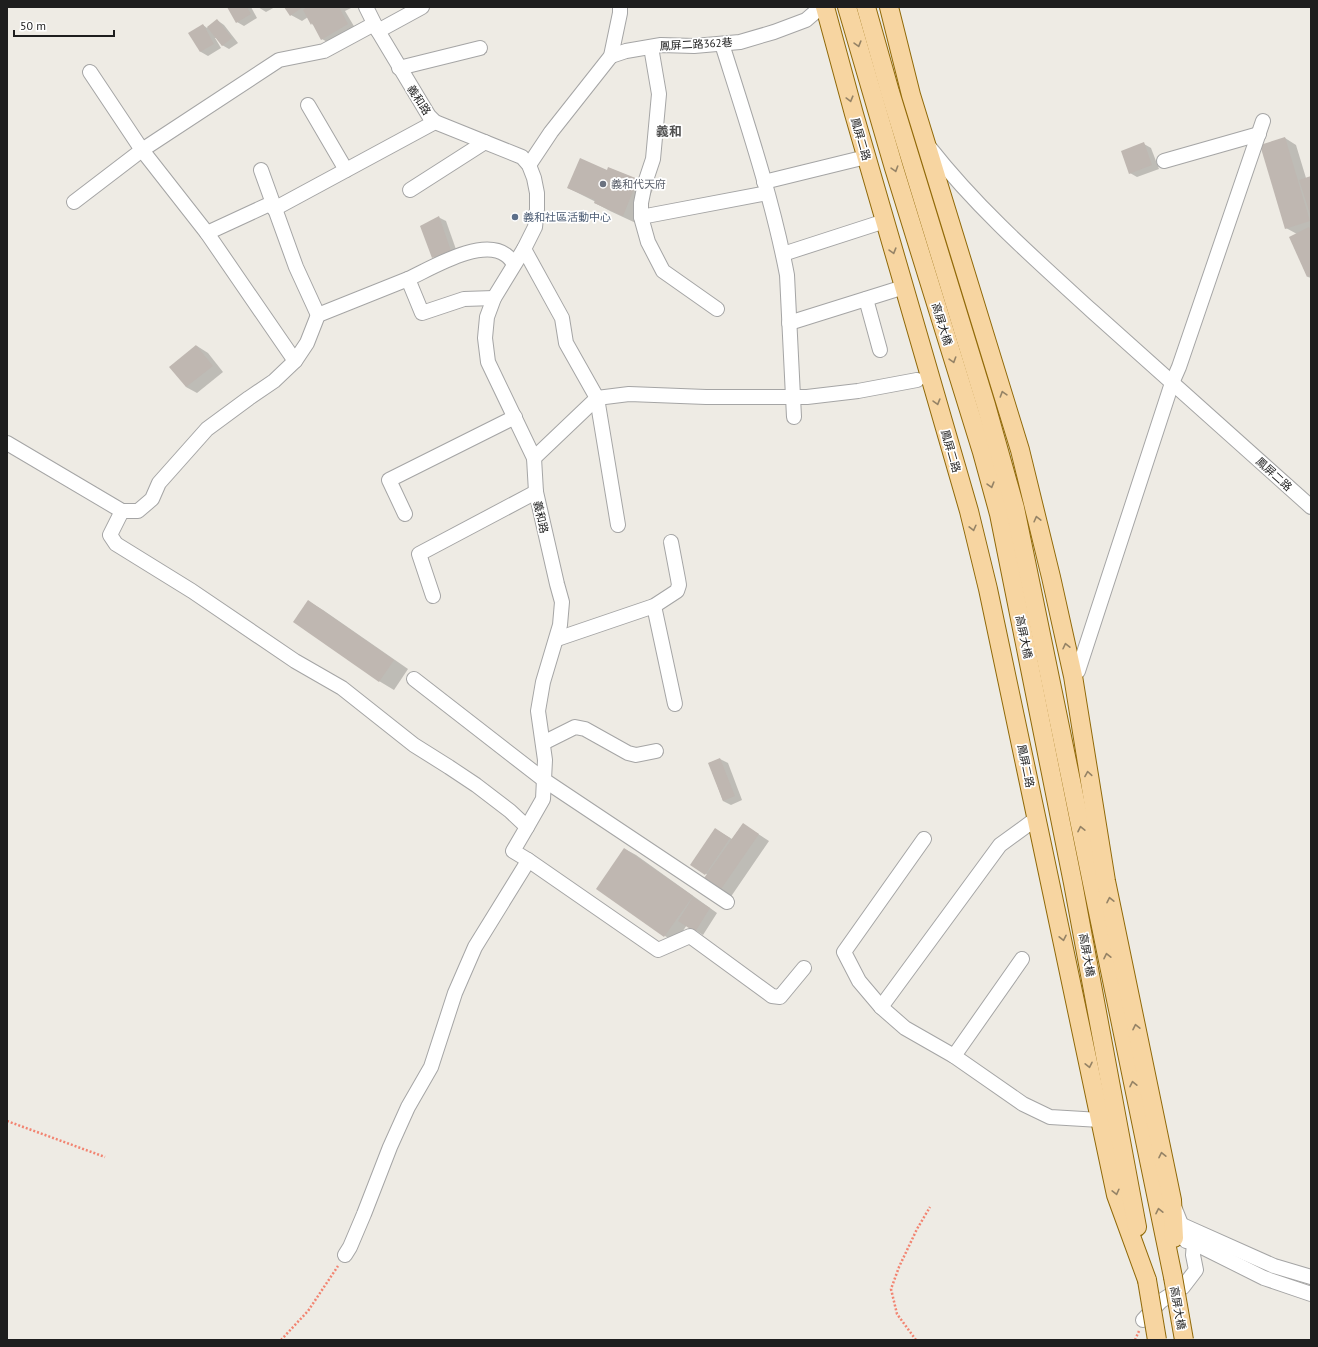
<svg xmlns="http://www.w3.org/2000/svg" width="1318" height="1347" font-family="'PT Sans','Noto Sans TC',sans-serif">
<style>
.shadow{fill:#0003}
.building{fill:#bfb7b1}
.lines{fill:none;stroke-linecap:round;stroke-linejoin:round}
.minor-casing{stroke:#a5a5a5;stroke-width:16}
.major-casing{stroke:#906908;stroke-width:20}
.path{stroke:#f28471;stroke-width:2.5;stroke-dasharray:2 2;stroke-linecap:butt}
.minor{stroke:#fff;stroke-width:14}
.major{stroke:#f7d5a1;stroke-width:18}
.major-bridge-casing{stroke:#906908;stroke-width:20;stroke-linecap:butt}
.major-bridge{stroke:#f7d5a1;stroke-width:18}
.oneway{stroke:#958366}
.worship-dot{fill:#6b7280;stroke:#fff;stroke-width:1.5}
.service-dot{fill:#5c6f8a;stroke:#fff;stroke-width:1.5}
.labels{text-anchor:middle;stroke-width:3.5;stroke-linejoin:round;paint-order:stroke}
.street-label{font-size:11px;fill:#1e1e1e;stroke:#fff}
.worship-label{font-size:11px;fill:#5b616d;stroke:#fff;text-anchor:start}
.service-label{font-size:11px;fill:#4e5e75;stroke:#fff;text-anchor:start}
.quarter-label{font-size:13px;font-weight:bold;fill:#515151;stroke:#fff}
</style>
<rect width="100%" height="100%" fill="#eeebe4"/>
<!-- shadow -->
<g class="shadow">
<path d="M228,7H251L257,18L244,26L237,22Z"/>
<path d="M258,7H275L266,12Z"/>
<path d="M285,7H353L345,11L355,28L329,43L322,39L315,26L312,24L308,17L302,21L291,15Z"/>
<path d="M217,20L224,25L238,43L229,49L222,45L217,38H215L221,48L208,56L201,52L190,33L203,25L207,28Z"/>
<path d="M1285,138L1296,145L1306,178L1311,177V278L1308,277L1297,234L1286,228Z"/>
<path d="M1144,144L1151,148L1159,169L1137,177L1130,173Z"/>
<path d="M609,168L638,180L653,189L638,224L610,211L595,203L596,202L568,188L608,171Z"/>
<path d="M438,217L446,221L458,255L440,262L433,257Z"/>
<path d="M197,346L208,353L223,372L197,393L186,387Z"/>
<path d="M308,601L323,610L408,669L394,690L379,681Z"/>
<path d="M720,759L728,763L742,800L731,805L723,801L709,763Z"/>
<path d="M743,824L769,841L730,898L719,892L708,875L692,865L715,829L732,839Z"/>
<path d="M625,849L636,855L717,913L703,935L687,925L675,942L665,936Z"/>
</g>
<!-- building -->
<g class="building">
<path d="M227,7H247L251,14L236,23Z"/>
<path d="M284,7H303L290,16Z"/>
<path d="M307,7H339L348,24L321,40L312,23L311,25L303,10Z"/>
<path d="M217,19L232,38L222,46L207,27Z"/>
<path d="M203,24L214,44L200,52L188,33Z"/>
<path d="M1285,137L1310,221L1285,229L1260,145Z"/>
<path d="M1144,142L1152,165L1129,174L1121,151Z"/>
<path d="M580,158L607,170L608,167L638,179L623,216L594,203L595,200L567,188Z"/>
<path d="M1311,176V217L1299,180Z"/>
<path d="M439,216L451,251L432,258L420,226Z"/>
<path d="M1309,227L1311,231V275L1307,277L1289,237Z"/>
<path d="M196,345L213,366L186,387L169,367Z"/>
<path d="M308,600L394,660L379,682L293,622Z"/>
<path d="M720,758L735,796L723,801L708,763Z"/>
<path d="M743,823L759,834L719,892L702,881Z"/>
<path d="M715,828L730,838L705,875L690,865Z"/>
<path d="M624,848L693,896L664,937L596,889Z"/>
<path d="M693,897L710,908L695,932L678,921Z"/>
</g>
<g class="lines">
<defs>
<g id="minor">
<path d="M378,31L422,7"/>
<path d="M722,44C746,120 772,197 787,275L794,417"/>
<path d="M651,47L659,94L653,159L645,183L641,203V217L648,242L663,271L717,309"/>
<path d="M611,56L626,51L661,45L694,46L740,42L774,32L806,20L821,7"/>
<path d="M399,68L480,48"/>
<path d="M90,72L142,150L207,233L295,361"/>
<path d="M308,105L346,170"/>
<path d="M930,148C978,209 1035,259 1092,311C1165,377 1238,442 1311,507"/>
<path d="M1164,161L1259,134"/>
<path d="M529,165L551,132L611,56L620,13V7"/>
<path d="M261,170L296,267L318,315"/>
<path d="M764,182L866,157"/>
<path d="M410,190L485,142"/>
<path d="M74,202L142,150L279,60L324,51L374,24"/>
<path d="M274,209L435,122"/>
<path d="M641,217L767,193"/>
<path d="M207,233L272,203"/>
<path d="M524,249L562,318L566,343L597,398L618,525"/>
<path d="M783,254L885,221"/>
<path d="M408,279C432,268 482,237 506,255C509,257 512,261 514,264"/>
<path d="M866,299L880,350"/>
<path d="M789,323L904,287"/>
<path d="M7,443L122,511H138L152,499L159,483L207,429L249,398L274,381L295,361L307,343L318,315L408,279L422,313L464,299L494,298"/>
<path d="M534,458L597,398L629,394L706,397H807L858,391L917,380"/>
<path d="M122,511L110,535L116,544L192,591L295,661L342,688L414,745L449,767L476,785L510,811L527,827L543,799L545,760L538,711L543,682L560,625L562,602L557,584L536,492L534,458L488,362L485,338L487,317L494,298L524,249L535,227L537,209V193L534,178L529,165L522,157L435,122L429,116L378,31L366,7"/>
<path d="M405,514L389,480L515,417"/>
<path d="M433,596L419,554L536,492"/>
<path d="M654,606L675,704"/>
<path d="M557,639L654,606L677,591L679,585L678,579L671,542"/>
<path d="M1073,676L1078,671L1172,383L1179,367L1263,121"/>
<path d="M414,679L544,780L727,902"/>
<path d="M543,743L575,727L585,729L628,753L636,755L656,751"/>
<path d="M924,839L844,952L859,981L881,1007L905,1028L954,1056L1023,1104L1050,1117L1100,1120"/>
<path d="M528,860L658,950L690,936L772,996L780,997L804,968"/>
<path d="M881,1007L1000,845L1037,818"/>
<path d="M954,1056L1022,959"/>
<path d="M1182,1225L1274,1266L1311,1277"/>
<path d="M1186,1241L1194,1243L1264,1278L1311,1294"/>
<path d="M345,1255L350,1247L364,1214L390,1147L408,1107L431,1067L455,993L475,947L525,866L528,860L513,851L527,827"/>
<path d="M1143,1320L1161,1301L1183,1287L1196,1270L1193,1255L1194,1243L1181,1224L1175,1209"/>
</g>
<g id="major">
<path d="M825,7L854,114L969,511L988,589L1116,1195L1147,1280"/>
<path d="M847,7L894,168L982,452L999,514L1073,883L1137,1227"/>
<path d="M866,7L890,92L986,405L1015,508L1173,1277"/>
<path d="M889,7L911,95L1020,450L1051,577L1073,676L1106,881L1172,1200L1174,1238"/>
</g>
</defs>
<!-- minor casing -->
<use href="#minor" class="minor-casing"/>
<!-- major casing -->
<use href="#major" class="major-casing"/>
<!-- path -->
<g class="path">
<path d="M7,1121L105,1157"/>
<path d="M281,1340L308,1311L338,1266"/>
<path d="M916,1340L897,1314L891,1289L899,1267L917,1229L930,1207"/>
<path d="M1135,1340L1139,1331"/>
</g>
<!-- minor -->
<use href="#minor" class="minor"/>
<!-- major -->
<use href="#major" class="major"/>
<defs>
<g id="major-bridge">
<path d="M1173,1277L1184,1340"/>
<path d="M1147,1280L1157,1340"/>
</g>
</defs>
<!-- major-bridge casing -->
<use href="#major-bridge" class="major-bridge-casing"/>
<!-- major-bridge -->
<use href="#major-bridge" class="major-bridge"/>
</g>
<!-- one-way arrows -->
<defs><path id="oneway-chevron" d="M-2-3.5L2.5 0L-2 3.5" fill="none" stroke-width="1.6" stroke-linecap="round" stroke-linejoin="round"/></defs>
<g class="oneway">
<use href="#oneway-chevron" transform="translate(858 44) rotate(74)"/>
<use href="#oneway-chevron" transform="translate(850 99) rotate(75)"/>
<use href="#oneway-chevron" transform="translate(895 169) rotate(73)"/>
<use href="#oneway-chevron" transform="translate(893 251) rotate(74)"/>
<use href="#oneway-chevron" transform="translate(953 360) rotate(73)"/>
<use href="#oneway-chevron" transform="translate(1003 394) rotate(-107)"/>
<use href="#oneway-chevron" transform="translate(937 402) rotate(74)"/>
<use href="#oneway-chevron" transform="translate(991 485) rotate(74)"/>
<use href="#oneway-chevron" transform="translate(1037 519) rotate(-104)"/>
<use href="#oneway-chevron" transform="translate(973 528) rotate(76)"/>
<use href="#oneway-chevron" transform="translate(1066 646) rotate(-103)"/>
<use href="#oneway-chevron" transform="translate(1088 774) rotate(-99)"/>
<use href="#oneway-chevron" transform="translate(1081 829) rotate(-102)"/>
<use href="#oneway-chevron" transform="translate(1110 900) rotate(-102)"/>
<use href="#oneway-chevron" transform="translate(1063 938) rotate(78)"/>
<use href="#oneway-chevron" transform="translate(1107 956) rotate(-102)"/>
<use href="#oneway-chevron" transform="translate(1136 1027) rotate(-102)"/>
<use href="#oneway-chevron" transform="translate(1089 1065) rotate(78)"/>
<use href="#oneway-chevron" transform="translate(1133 1084) rotate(-102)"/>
<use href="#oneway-chevron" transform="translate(1162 1155) rotate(-102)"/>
<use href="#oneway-chevron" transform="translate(1116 1192) rotate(76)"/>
<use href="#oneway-chevron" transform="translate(1159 1211) rotate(-102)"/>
</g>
<!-- markers -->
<circle class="worship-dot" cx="603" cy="184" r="4"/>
<circle class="service-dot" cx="515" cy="217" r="4"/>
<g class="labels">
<!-- street labels -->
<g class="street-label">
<text transform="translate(696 44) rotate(-3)" y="4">鳳屏二路362巷</text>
<text transform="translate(419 100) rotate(57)" y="4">義和路</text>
<text transform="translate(861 139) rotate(74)" y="4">鳳屏二路</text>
<text transform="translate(942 324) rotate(73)" y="4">高屏大橋</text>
<text transform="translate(951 451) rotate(74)" y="4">鳳屏二路</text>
<text transform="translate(1274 474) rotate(42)" y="4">鳳屏二路</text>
<text transform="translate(541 517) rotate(77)" y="4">義和路</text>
<text transform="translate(1024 637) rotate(78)" y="4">高屏大橋</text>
<text transform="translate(1026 766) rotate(78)" y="4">鳳屏二路</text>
<text transform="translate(1087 955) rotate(80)" y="4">高屏大橋</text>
<text transform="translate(1178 1308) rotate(80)" y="4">高屏大橋</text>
</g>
<!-- worship labels -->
<g class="worship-label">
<text x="611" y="188">義和代天府</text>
</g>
<!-- service labels -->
<g class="service-label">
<text x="523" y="221">義和社區活動中心</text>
</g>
<!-- quarter labels -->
<g class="quarter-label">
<text x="669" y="136">義和</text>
</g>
</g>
<!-- border -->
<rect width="1318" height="1347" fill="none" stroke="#1e1e1e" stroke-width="16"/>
<!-- scale -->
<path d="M14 30v6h100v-6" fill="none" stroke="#1e1e1e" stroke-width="2"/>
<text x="20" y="30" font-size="12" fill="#1e1e1e" stroke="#ffffff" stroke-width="3" paint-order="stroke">50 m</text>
</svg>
